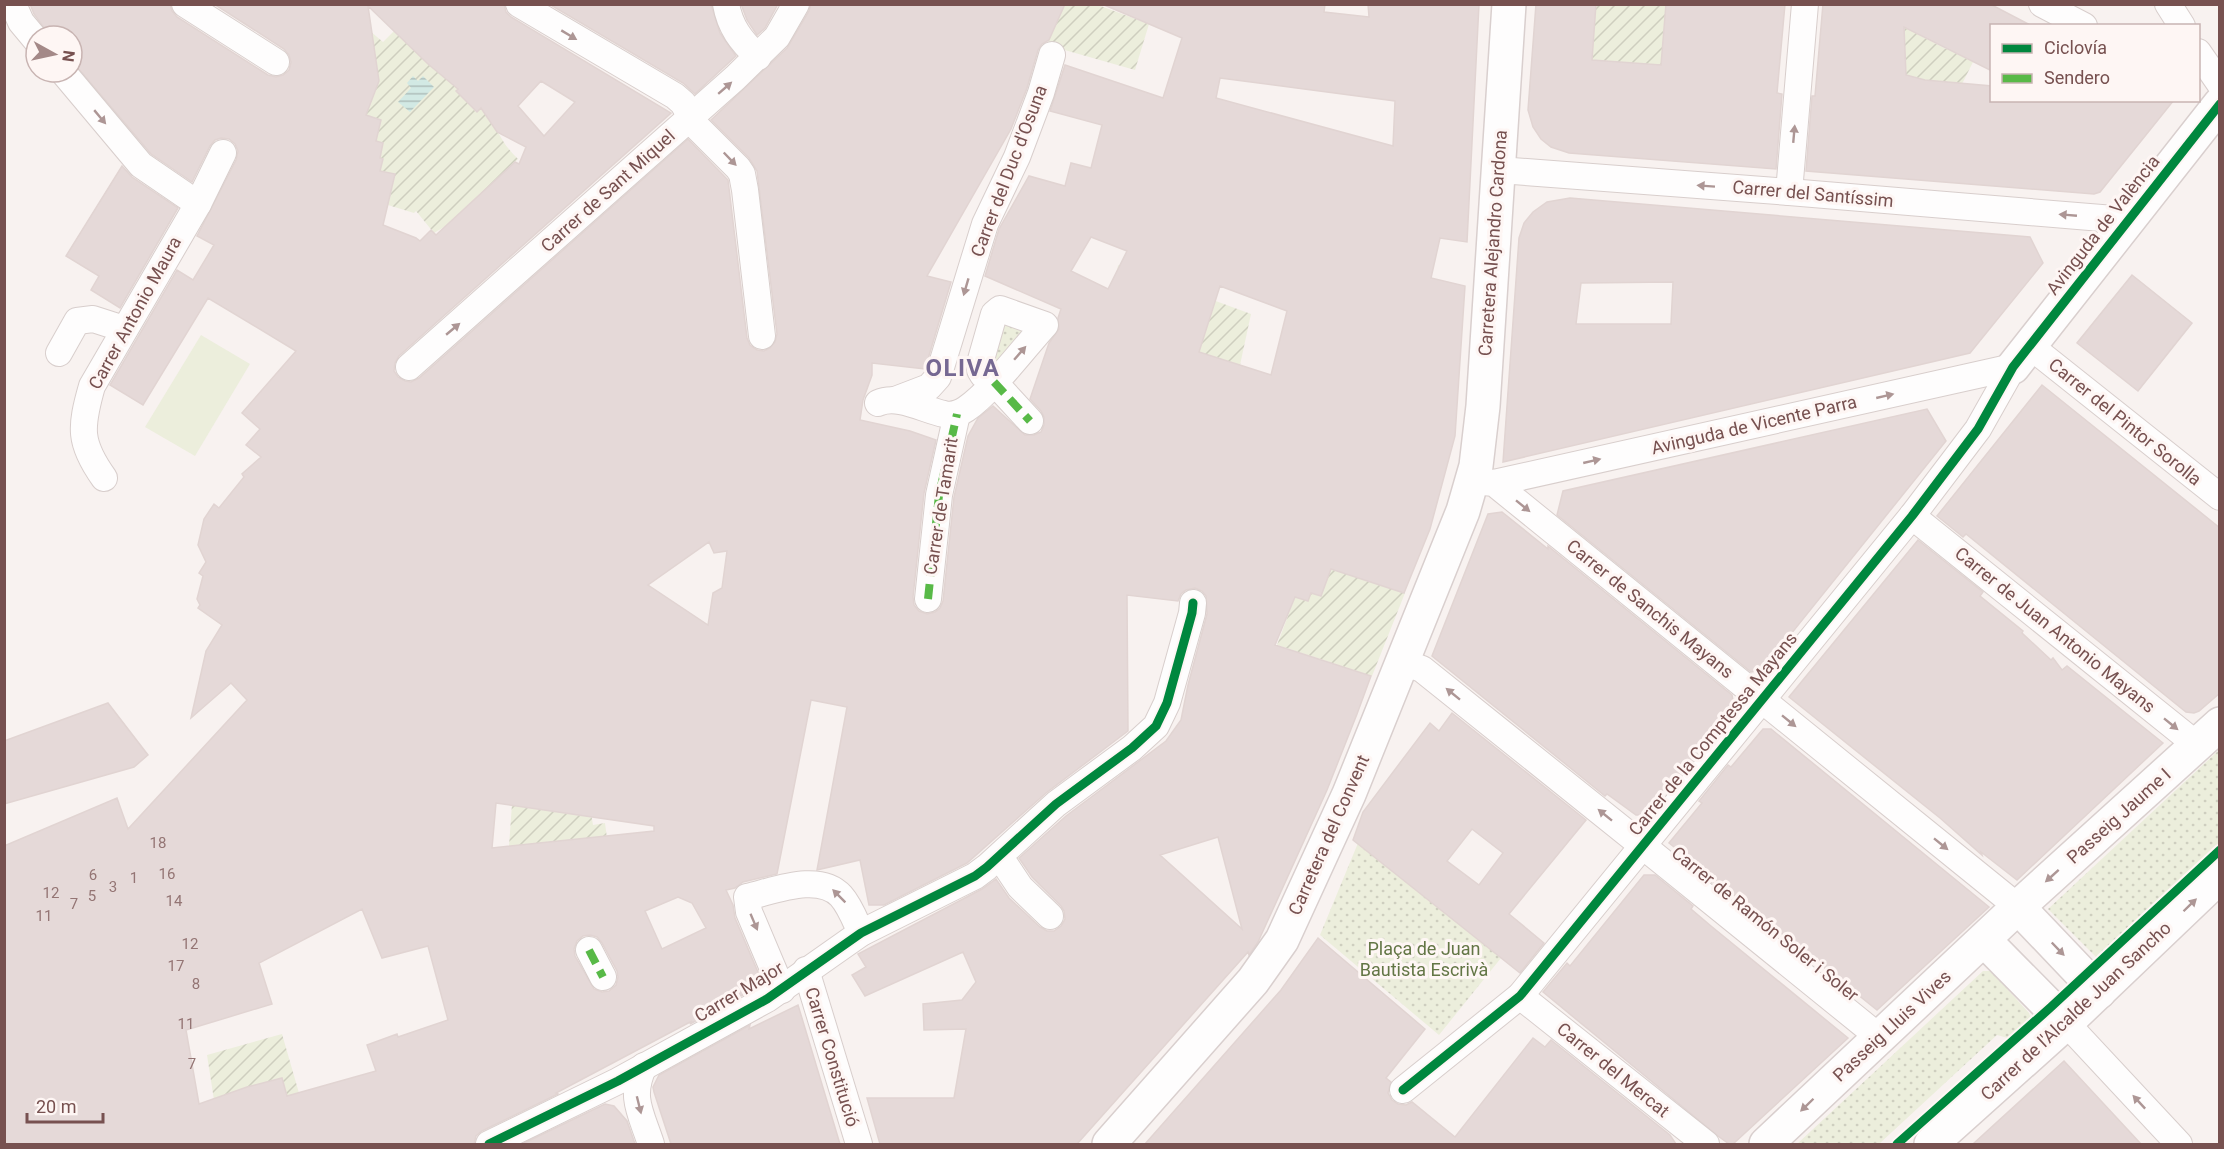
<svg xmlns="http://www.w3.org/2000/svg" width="2224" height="1149" font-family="Roboto,sans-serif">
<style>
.grass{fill:url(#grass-dots)}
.garden{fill:url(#garden-furrows)}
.pitch{fill:#eceedc}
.water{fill:url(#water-rules)}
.building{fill:#e5d9d8;stroke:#e1d4d2;stroke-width:1.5;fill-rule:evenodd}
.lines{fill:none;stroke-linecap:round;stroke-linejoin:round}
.street-casing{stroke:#d8cecc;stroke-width:28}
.secondary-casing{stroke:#d9cfce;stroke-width:36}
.street{stroke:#fefdfd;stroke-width:26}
.secondary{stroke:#fefdfd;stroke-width:33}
.quiet{stroke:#58b947;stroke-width:8;stroke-dasharray:15 8;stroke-linecap:butt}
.cycleway-casing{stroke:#fef6f4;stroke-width:13}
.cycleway{stroke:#00873e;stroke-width:9}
.oneway{fill:#ad9695}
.labels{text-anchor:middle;stroke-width:6;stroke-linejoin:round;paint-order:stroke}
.number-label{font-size:15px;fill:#947574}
.street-label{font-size:18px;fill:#775150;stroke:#fef6f4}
.park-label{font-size:18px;fill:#637645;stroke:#fef6f4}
.district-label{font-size:24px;font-weight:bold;letter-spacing:1.5px;fill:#766892;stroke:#fef6f4}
</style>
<defs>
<pattern id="grass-dots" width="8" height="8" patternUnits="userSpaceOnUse" patternTransform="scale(1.5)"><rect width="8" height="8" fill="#eceedc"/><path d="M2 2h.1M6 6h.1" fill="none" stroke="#cecebf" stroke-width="1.8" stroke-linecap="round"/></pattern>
<pattern id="garden-furrows" width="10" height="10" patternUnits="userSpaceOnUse" patternTransform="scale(1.5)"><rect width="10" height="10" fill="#eceedc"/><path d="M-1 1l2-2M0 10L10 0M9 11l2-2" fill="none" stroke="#cecebf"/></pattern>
<pattern id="water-rules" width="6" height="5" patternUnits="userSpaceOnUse" patternTransform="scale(1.5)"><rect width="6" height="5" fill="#d2e9e4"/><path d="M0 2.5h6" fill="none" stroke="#afbfbb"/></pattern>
</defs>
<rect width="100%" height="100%" fill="#f8f2f0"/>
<!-- grass -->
<g class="grass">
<path d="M995,315L1043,325L984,374Z"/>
<path d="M2219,750V847L2099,960L2048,909Z"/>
<path d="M1358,843L1501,958L1439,1035L1320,935Z"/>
<path d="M1983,971H1991L2029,1013L2032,1021L2030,1025L2015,1040L1997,1035L1879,1144H1797Z"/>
</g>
<!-- garden -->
<g class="garden">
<path d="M1063,4L1098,5L1149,24L1135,70L1047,45Z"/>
<path d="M1595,5H1666L1696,52L1661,65L1590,60Z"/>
<path d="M1908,21L1925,22L1919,35L1946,49L1972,31L1960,55L1973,62L1959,90L1906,78L1904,30Z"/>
<path d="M370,31L383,42L394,31L442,75L468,80L456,91L476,112L487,102C494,125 500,142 518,159L449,224L434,233L416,211L414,213L388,205L395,175L380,171L383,159L380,158L383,143L376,141L381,120L366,115L378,73L376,59L369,54Z"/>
<path d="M1118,265L1251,314L1240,365L1179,346L1117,272Z"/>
<path d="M1332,566L1368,581L1405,593L1372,676L1277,645L1295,597L1308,601L1311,593L1321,596Z"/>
<path d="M512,804L526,805V808L545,810L590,807L593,825L605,823L607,838L509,846Z"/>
<path d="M282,1034L299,1093L287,1096L282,1078L214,1100L207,1055Z"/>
</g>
<!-- pitch -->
<path class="pitch" d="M201,335L250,364L195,456L145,427Z"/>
<!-- water -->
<path class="water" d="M413,76L418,81L423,76L434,87L410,112L398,102L411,88L407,83Z"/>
<!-- building -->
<g class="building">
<path d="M30,4H170L172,11L177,17L268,75L276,77L283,75L289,70L291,62L289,55L284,49L214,4H504L506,12L511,17L671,113L399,356L395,363L394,371L398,377L405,381L411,382L419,378L688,139L728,180L747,338L750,345L757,350L764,351L770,348L775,342L777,334L757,171L749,158L711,120L787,48L809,11L811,4H1065L1049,40L1042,44L1038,50L1027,88L1011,129L927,276L951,282L925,369L872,363V375L863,400L860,420L910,431L936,440L924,493L913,597L914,605L919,611L927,614L935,612L940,608L943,601L954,497L968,436L978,418L993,406L1025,435H1034L1041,432L1044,425V417L1041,411L1030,399L1049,343L1059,329L1058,318L1061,309L985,276L999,229L1029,176L1065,186L1071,163L1091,168L1102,125L1050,111L1065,65L1163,98L1182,38L1102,4H1325L1324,12L1369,17L1368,4H1479L1467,242L1440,238L1431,278L1465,286L1455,436L1430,529L1404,593L1331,569L1321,596L1311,593L1308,601L1295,597L1275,645L1371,676L1357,714L1327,790L1258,942L1249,955L1248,952L1077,1144H880L867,1098H954L966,1029L924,1030L923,1004L962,1000L976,982L963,952L865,996L852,975L866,967L858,954L982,889L996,879L1009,898L1040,927L1047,931H1054L1061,926L1065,919L1064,911L1061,906L1032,877L1019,858L1066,816L1166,741L1181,720L1188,685L1207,614L1206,596L1202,591L1195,588L1186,590L1181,594L1178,601L1127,595L1128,731L1046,793L967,863L884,905H869L860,860L817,870L847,707L811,700L777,874L743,882L735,888L726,890L733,905L735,918L763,984L690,1024L692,1021L556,1093L558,1094L482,1131L476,1136L474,1144H4V846L117,798L128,829L247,700L231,683L191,718L206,651L222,625L198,608L200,605L197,599L203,576L199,573L206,562L198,545L204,519L214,504L219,508L244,477L242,474L261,457L246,445L260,429L242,413L296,351L208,298L143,405L110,385L177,270L193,280L214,245L197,236L236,160L238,151L235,144L229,139L221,138L215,140L210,146L192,182L151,154L72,61V36H50L34,14ZM368,6L428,64L458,89L456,91L477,112L481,108L497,132L526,147L519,164L515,162L436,235L431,230L420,241L416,238L383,225L395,174L380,171L383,159L380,158L383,143L376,141L381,120L366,115L379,81ZM1220,78L1395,101L1393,146L1216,98ZM541,81L575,102L544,136L518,106ZM1091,237L1127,251L1108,289L1071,271ZM1220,286L1287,311L1271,375L1199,352ZM709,542L714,553L727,551L722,588L713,593L708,625L648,585ZM496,803L654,826V831L492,848ZM1218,837L1242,929L1160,855ZM678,897L692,903L706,928L662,949L645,911ZM362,909L382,958L428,946L448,1020L398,1037L397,1034L367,1045L376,1071L287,1096L282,1078L247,1087L199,1104L186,1030L272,1004L259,963ZM590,935L597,937L602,943L617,971L618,977L616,985L609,991L602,992L594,989L575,956L574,949L577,941L583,936Z"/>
<path d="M549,4H711L720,33L736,56L695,94L683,83Z"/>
<path d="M741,4H778L765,28L757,35L747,20Z"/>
<path d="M1536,4H1596L1592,60L1661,65L1666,4H1785L1777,93L1782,94L1776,169L1569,153L1551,147L1541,139L1533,127L1528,110Z"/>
<path d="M1823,4H1990L2032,26H1992V71L1904,27L1906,75L1925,80L1992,86V100H2174L2100,192L2094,194L1806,171L1812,96H1815Z"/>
<path d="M122,166L132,177L178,208L120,308L91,290L99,276L66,256Z"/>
<path d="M1570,198L2030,237L2043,263L1970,353L1503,462L1519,238L1524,223L1533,212L1547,202ZM1673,282L1671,324H1576L1581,283Z"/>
<path d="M2132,275L2192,323L2138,391L2077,343Z"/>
<path d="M2042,385L2220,528V693L2199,711L2194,713L2186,712L1966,534L1963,537L1937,516Z"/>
<path d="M1927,409L1946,441L1762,670L1751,672L1557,515L1563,491Z"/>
<path d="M1502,512L1548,549V546L1732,695L1734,706L1703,745L1705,746L1676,782L1672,779L1644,815H1636L1607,794L1605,796L1432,656L1488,514Z"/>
<path d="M1918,540L1983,592L1980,596L2023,631L2022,633L2051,660L2053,658L2062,670L2067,666L2163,743L2017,880L1981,852L1982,855L1940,818L1789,697Z"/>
<path d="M108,703L148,755L134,767L4,804V741Z"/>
<path d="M1452,713L1586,820L1509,914L1544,943L1520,973L1353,840L1363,812L1430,723L1439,731ZM1472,829L1503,853L1479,885L1447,861Z"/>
<path d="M1763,729H1771L1989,907L1877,1010L1715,880L1713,883L1698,872L1704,871L1669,843L1702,803L1699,801L1728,765L1731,767Z"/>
<path d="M1644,875H1655L1693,906L1691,909L1711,926L1848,1038L1733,1144H1729L1718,1136L1543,992L1567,963L1570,966Z"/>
<path d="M1318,938L1425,1029L1386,1078L1391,1082L1388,1093L1392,1100L1398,1104L1406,1105L1412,1102L1455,1137L1533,1038L1545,1047L1551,1040L1670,1135L1676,1144H1145L1281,990Z"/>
<path d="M798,1005L840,1144H671L654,1092L653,1087L659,1075L750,1025L749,1029Z"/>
<path d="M2064,1061L2141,1144H1973Z"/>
<path d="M605,1104L614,1106L627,1121L635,1144H522Z"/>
</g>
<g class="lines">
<defs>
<g id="street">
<path d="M13,4L21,22L36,40"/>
<path d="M185,4L276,62"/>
<path d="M519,4L675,96L683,103L696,126L738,168L742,174L745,190L762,336"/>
<path d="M726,4C730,27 741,41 758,57"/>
<path d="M2042,4L2084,26"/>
<path d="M2168,4L2182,26"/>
<path d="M2198,52L2220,84"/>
<path d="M63,72L141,165L198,204"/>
<path d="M1499,170L1789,192L2126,220"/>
<path d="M1789,192L1805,4"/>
<path d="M2030,346L2220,497"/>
<path d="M59,353L77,321L93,319L124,329"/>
<path d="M409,367L735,78L777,37L796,4"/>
<path d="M895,400L929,387L938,377L985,224L1017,157L1041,93L1052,55"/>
<path d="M878,403C898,394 924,410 944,414C952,416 960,413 966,409C992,391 1023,349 1045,325L1000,309L994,314L980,363V370L983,375L994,382L1030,421"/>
<path d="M104,478C79,443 80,428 92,386L198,204L223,153"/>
<path d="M1473,481L1494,483L2018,907"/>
<path d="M1494,483L2013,367"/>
<path d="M1912,516L2197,745"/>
<path d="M928,599L939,495L957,414"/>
<path d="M1402,662L1422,669L1643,846L1879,1037"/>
<path d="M1000,857L1020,887L1050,916"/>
<path d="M589,950L603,977"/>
<path d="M806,970L859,1144"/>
<path d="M782,990L749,912L747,897C774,891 819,872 841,896C850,906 855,920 861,933"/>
<path d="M1520,996L1706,1144"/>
<path d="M2066,1023L2179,1144"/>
<path d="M644,1066C629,1097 641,1113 651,1144"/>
<path d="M1403,1090L1520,996L1912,516L1978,429L2013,367"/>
<path d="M489,1144L618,1081L767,999L861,933L975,876L987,867L1056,804L1132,748L1156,726L1167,703L1192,613L1193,603"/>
</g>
<g id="secondary">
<path d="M2013,367L2220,104"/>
<path d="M2018,907L2099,992"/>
<path d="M1984,940L2066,1023"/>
<path d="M1109,1144L1253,981L1282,940L1349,794L1463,511L1476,466L1483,406L1509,4"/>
<path d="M1766,1144L2018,907L2220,724"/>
<path d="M1931,1144L2066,1023L2220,876"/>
</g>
</defs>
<!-- street casing -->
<use href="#street" class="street-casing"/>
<!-- secondary casing -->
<use href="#secondary" class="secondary-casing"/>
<!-- street -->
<use href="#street" class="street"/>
<!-- secondary -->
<use href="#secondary" class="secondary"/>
<!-- quiet -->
<g class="quiet">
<path d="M994,382L1030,421"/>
<path d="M928,599L939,495L957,414"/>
<path d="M589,950L603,977"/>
</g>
<defs>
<g id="cycleway">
<path d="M1403,1090L1520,996L1912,516L1978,429L2013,367L2220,104"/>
<path d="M489,1144L618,1081L767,999L861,933L975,876L987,867L1056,804L1132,748L1156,726L1167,703L1192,613L1193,603"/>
<path d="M1897,1144L2051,1007L2220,850"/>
</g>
</defs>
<!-- cycleway casing -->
<use href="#cycleway" class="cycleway-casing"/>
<!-- cycleway -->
<use href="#cycleway" class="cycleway"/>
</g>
<!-- one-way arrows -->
<defs><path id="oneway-solid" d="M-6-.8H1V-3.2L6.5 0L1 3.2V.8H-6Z" transform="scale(1.5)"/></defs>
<g class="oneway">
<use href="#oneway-solid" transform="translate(569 35) rotate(31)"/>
<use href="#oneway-solid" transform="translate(725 88) rotate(-41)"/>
<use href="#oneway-solid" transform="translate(100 117) rotate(50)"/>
<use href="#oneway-solid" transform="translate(1794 134) rotate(-85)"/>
<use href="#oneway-solid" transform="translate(730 159) rotate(46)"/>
<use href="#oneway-solid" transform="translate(1706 186) rotate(-176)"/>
<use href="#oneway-solid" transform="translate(2068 215) rotate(-175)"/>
<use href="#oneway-solid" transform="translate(966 287) rotate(106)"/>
<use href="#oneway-solid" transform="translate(453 329) rotate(-40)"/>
<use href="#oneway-solid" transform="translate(1020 353) rotate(-49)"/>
<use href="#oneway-solid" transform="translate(1885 396) rotate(-13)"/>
<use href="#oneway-solid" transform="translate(1592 461) rotate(-13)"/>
<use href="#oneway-solid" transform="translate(1523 506) rotate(39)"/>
<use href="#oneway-solid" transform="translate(1453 694) rotate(-141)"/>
<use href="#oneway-solid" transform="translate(1789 721) rotate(39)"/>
<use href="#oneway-solid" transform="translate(2171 724) rotate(39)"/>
<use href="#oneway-solid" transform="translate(1605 815) rotate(-141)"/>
<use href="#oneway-solid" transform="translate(1941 844) rotate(39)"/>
<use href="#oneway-solid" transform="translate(2052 876) rotate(138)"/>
<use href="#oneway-solid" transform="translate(839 896) rotate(-135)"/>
<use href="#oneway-solid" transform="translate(2190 905) rotate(-44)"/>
<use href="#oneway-solid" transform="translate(754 922) rotate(67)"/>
<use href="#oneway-solid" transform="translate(2058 949) rotate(46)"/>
<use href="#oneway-solid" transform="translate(2139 1102) rotate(-133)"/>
<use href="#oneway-solid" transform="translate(639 1105) rotate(76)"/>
<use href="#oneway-solid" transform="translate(1807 1105) rotate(136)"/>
</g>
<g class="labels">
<!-- number labels -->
<g class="number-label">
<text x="158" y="848">18</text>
<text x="167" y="879">16</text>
<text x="93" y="880">6</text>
<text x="134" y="883">1</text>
<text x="113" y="892">3</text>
<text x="51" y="898">12</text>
<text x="92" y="901">5</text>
<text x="174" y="906">14</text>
<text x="74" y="909">7</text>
<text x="44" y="921">11</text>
<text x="190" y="949">12</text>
<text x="176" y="971">17</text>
<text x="196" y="989">8</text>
<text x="186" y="1029">11</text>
<text x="192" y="1069">7</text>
</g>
<!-- street labels -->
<g class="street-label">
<text transform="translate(1009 171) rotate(-69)" y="6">Carrer del Duc d'Osuna</text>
<text transform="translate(608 191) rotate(-42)" y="6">Carrer de Sant Miquel</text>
<text transform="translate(1813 194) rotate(5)" y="6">Carrer del Santíssim</text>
<text transform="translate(2103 225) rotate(-52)" y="6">Avinguda de València</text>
<text transform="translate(1493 243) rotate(-86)" y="6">Carretera Alejandro Cardona</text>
<text transform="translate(135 313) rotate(-61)" y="6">Carrer Antonio Maura</text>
<text transform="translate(2125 422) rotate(39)" y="6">Carrer del Pintor Sorolla</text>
<text transform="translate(1754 425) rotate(-13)" y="6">Avinguda de Vicente Parra</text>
<text transform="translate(941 506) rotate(-81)" y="6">Carrer de Tamarit</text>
<text transform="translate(1650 609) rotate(39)" y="6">Carrer de Sanchis Mayans</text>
<text transform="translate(2055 630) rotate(39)" y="6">Carrer de Juan Antonio Mayans</text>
<text transform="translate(1713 734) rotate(-51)" y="6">Carrer de la Comptessa Mayans</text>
<text transform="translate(2119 816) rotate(-42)" y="6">Passeig Jaume I</text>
<text transform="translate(1329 835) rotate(-66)" y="6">Carretera del Convent</text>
<text transform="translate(1765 924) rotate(39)" y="6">Carrer de Ramón Soler i Soler</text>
<text transform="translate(739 992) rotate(-31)" y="6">Carrer Major</text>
<text transform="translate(2076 1011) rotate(-43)" y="6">Carrer de l'Alcalde Juan Sancho</text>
<text transform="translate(1892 1026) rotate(-43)" y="6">Passeig Lluis Vives</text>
<text transform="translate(832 1057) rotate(73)" y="6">Carrer Constitució</text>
<text transform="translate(1613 1070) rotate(39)" y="6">Carrer del Mercat</text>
</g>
<!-- park labels -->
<g class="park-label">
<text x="1424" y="955">Plaça de Juan<tspan x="1424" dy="21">Bautista Escrivà</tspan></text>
</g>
<!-- district labels -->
<g class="district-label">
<text x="963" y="376">OLIVA</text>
</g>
</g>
<!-- border -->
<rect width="2224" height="1149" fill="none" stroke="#775150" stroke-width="12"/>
<!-- legend -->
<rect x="1990" y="24" width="210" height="78" fill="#fef6f4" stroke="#c8b4b2" stroke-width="1.5"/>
<rect x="2002" y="44" width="30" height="9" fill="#00873e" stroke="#c8b4b2" stroke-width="1.5"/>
<text x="2044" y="54" font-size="18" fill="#775150">Ciclovía</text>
<rect x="2002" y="74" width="30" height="9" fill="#58b947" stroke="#c8b4b2" stroke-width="1.5"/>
<text x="2044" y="84" font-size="18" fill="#775150">Sendero</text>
<!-- north arrow -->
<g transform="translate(54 54) rotate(98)"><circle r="28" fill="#fef6f4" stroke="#c8b4b2" stroke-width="1.5"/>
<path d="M0-4.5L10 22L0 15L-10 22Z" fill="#a48988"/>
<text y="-9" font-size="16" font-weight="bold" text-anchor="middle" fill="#775150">N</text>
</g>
<!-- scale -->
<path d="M27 1113v9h76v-9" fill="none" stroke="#775150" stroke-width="3"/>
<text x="36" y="1113" font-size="18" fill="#775150" stroke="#fef6f4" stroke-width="4.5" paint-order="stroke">20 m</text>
</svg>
